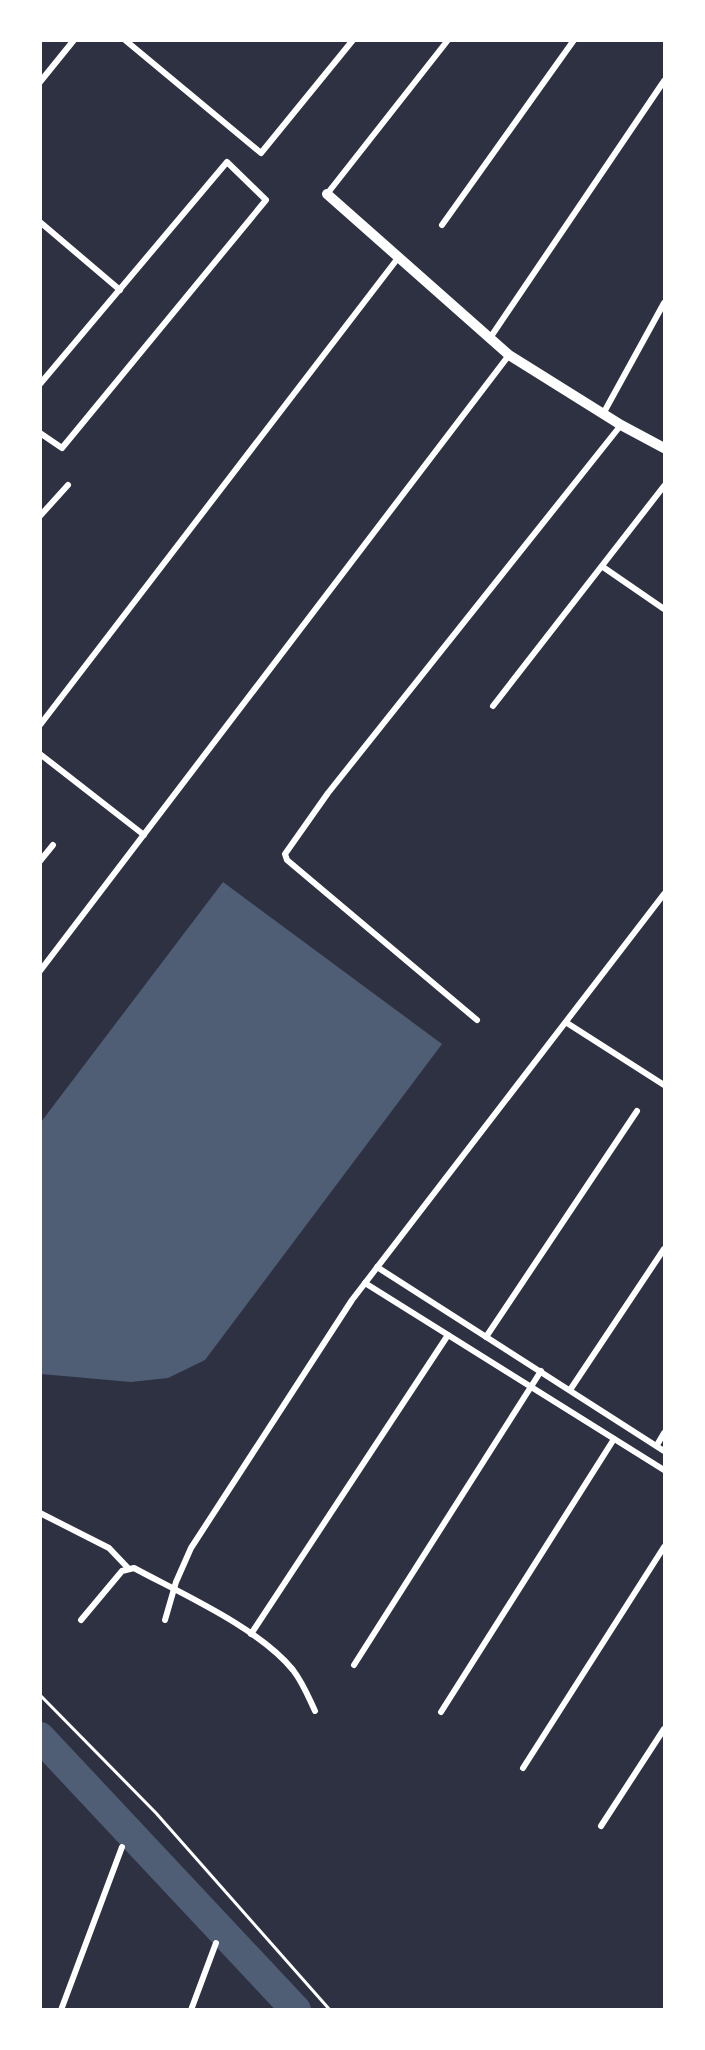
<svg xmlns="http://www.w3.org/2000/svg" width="705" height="2050" font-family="Inter,sans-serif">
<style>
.water{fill:#4f5d75}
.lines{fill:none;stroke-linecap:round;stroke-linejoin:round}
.river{stroke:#4f5d75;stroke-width:30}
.path{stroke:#fff;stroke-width:3}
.minor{stroke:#fff;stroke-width:6}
.tertiary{stroke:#fff;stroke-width:10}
</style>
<rect width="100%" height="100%" fill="#2d3142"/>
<!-- water -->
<path class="water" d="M223,882L442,1044L205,1360L168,1378L131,1382L41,1374V1122Z"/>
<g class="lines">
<!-- river -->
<path class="river" d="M40,1737L296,2010"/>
<!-- path -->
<path class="path" d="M40,1695L156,1813L330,2010"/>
<!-- minor -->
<g class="minor">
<path d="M125,40L261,153L353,40"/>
<path d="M40,82L74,40"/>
<path d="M327,194L448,40"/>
<path d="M40,222L120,290"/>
<path d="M442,225L574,40"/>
<path d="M490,338L664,81"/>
<path d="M40,384L227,162L266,200L62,448L40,433"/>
<path d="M603,414L664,303"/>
<path d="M40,516L68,485"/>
<path d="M603,567L664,609"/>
<path d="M493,706L664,486"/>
<path d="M40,725L398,258"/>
<path d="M40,754L144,835"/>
<path d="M40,861L53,845"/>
<path d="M40,971L509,355"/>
<path d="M477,1020L287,860L285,854L328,793L621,425"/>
<path d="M567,1023L664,1085"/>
<path d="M377,1267L664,1451"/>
<path d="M365,1283L664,1470"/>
<path d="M486,1337L637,1111"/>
<path d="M570,1390L664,1249"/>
<path d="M657,1445L664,1433"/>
<path d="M40,1513L109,1548L128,1568"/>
<path d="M81,1620L122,1571L134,1568C182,1594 259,1628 293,1670C303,1683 308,1696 315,1711"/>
<path d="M165,1620L176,1582L191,1548L352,1300L664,894"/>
<path d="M251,1634L448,1335"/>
<path d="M354,1665L541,1371"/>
<path d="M441,1712L614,1439"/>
<path d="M523,1768L664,1547"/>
<path d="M601,1826L664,1729"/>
<path d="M61,2010L122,1847"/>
<path d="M191,2010L216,1943"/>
</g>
<!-- tertiary -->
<path class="tertiary" d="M327,194L509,355L621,425L664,448"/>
</g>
<!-- border -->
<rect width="705" height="2050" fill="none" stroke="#ffffff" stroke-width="84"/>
</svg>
